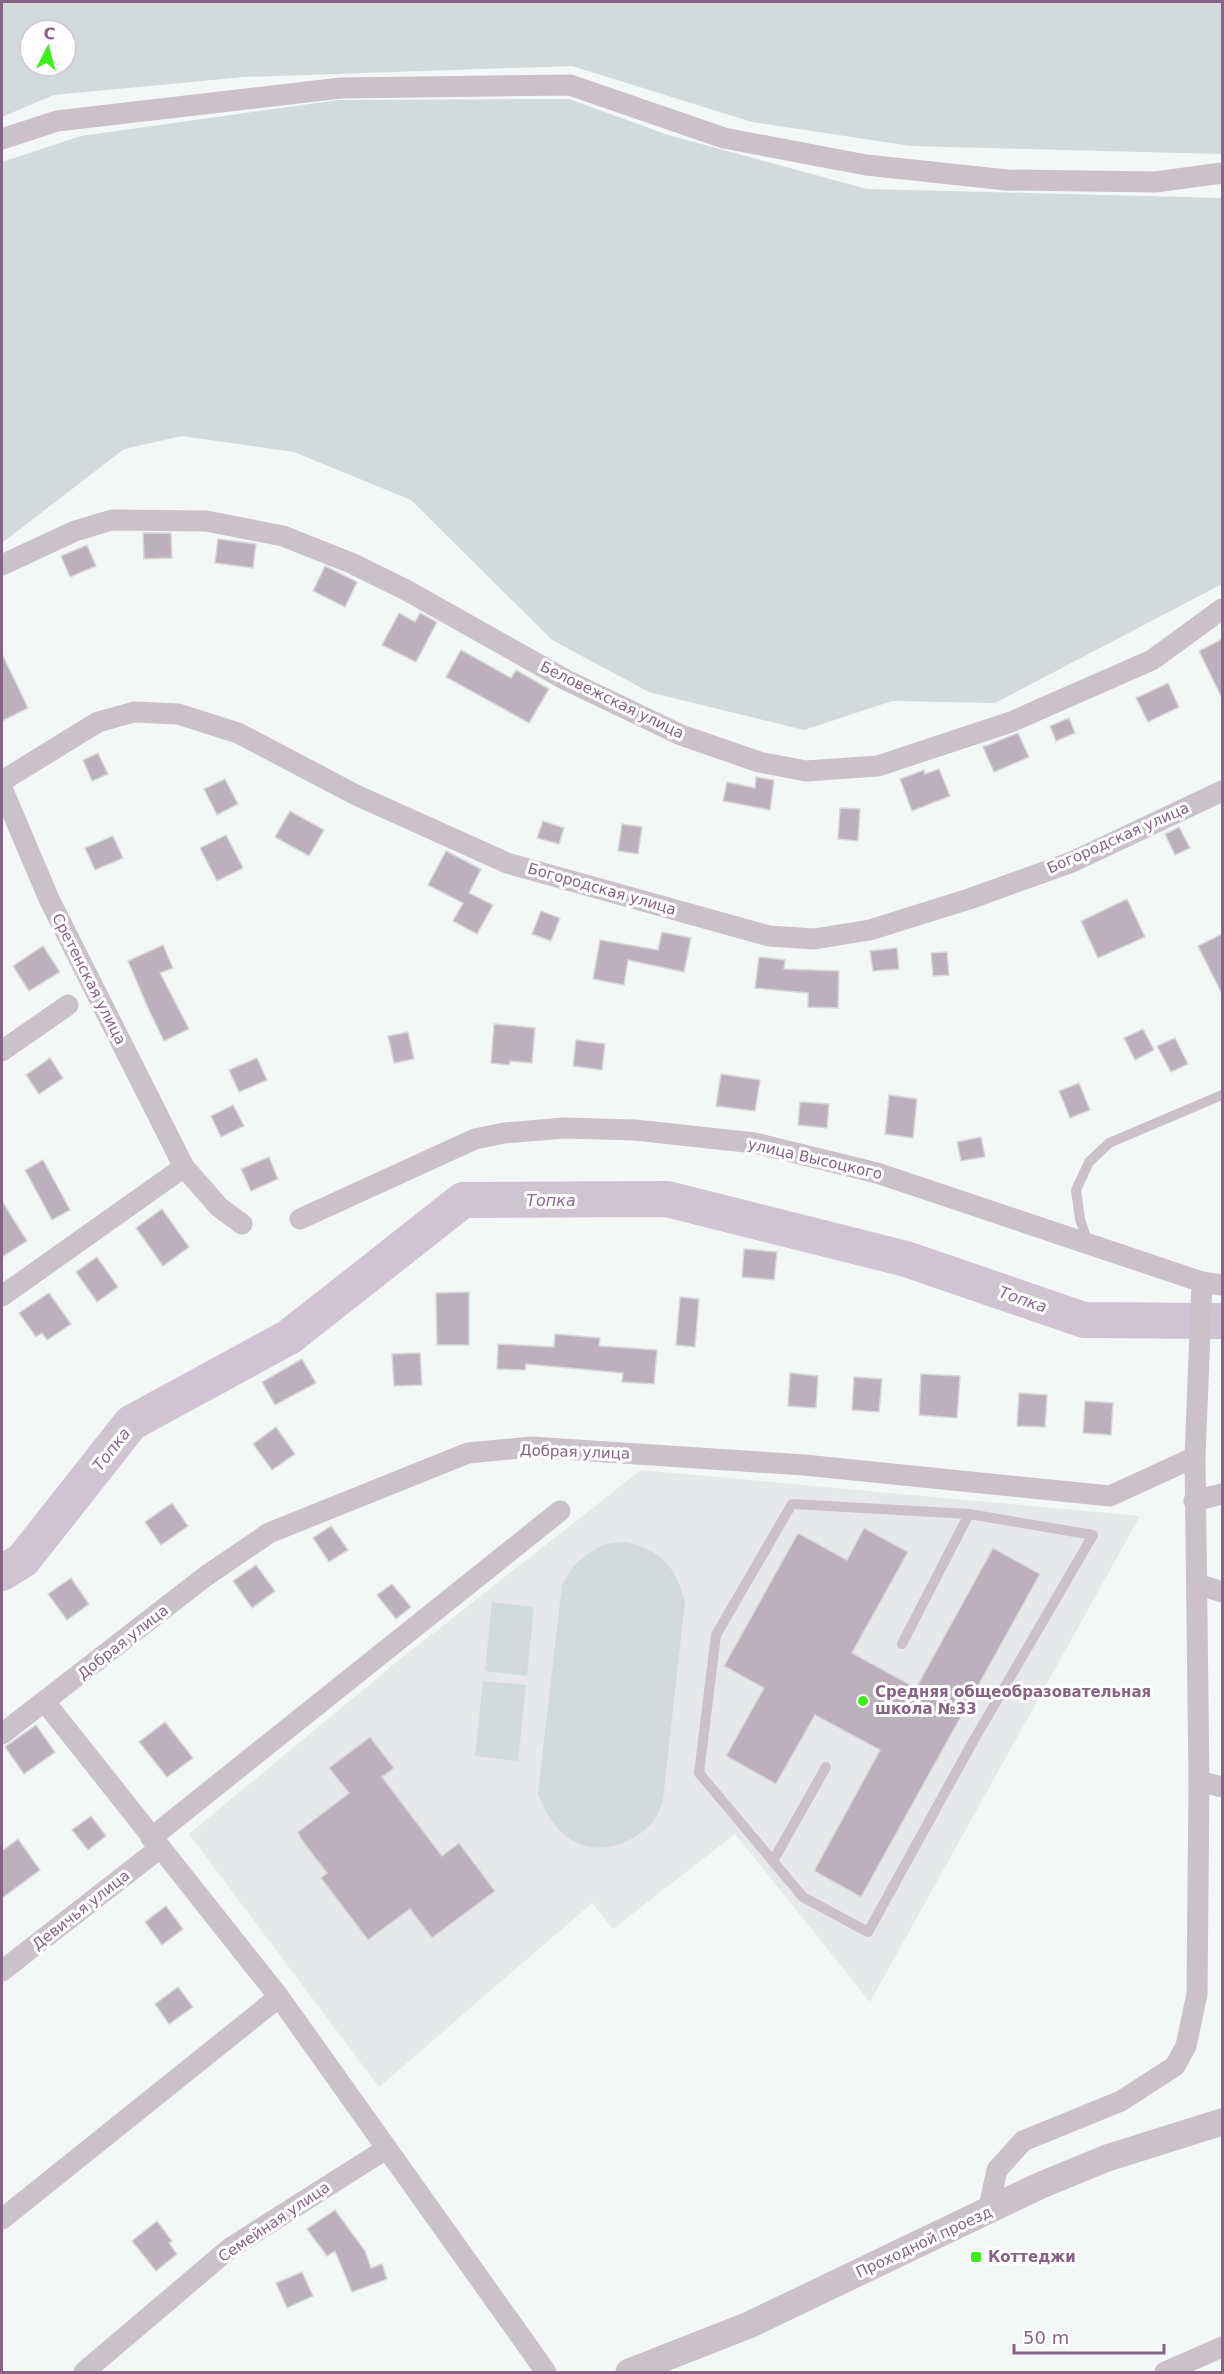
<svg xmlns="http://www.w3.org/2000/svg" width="1224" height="2374" font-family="'DejaVu Sans',sans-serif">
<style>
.built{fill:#e7e8e9}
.green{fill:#d2dadc;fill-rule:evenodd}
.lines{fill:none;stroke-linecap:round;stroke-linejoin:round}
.river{stroke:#d1c4d2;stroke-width:36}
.building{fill:#bdb0bd;stroke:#d6d9d8;stroke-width:1.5}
.service{stroke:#cac1c9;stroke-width:10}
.minor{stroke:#cac1c9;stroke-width:21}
.tertiary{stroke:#cac1c9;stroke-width:27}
.poi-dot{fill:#3df01a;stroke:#fff;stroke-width:2}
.labels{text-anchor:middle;stroke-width:6;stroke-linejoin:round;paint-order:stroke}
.street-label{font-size:15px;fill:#876485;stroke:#fff}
.poi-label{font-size:15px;font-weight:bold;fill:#876485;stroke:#fff;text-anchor:start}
.water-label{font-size:16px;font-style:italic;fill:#8c6992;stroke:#fff}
</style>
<rect width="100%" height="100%" fill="#f3f7f6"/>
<!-- built -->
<path class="built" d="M641,1470L1140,1516L870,2002L735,1834L613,1929L592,1903L379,2087L189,1834L399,1660Z"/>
<!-- green -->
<g class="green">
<path d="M2,2H1222V154L911,146L752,122L572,66L244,77L54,95L2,117ZM30,30H66V66H30Z"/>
<path d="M569,99L668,135L867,189L1222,198V584L995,703L892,701L804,730L649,692L552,640L411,500L294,452L182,436L124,449L2,543V162L81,136L338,100Z"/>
<path d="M627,1542C663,1552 675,1566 685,1602L663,1800C658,1819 648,1830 631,1839C587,1862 553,1837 538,1793L562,1585C570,1567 585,1553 603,1545C610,1542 620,1543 627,1542Z"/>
<path d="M492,1602L534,1607L527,1676L485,1671Z"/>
<path d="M483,1681L526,1685L518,1761L475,1756Z"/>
</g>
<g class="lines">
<!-- river -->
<path class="river" d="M2,1573L23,1560L131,1423L289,1337L463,1200L667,1199L906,1259L1084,1320L1222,1321"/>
</g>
<!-- building -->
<g class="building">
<path d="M143,533H171L172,558L144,559Z"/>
<path d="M218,539L256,544L253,568L215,563Z"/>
<path d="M87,545L96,566L70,577L61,556Z"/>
<path d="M325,566L357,582L345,607L313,591Z"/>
<path d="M399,613L415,622L420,613L437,622L416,662L382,645Z"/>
<path d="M1222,639V698L1199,651Z"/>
<path d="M461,650L511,678L516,670L549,689L529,723L446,677Z"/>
<path d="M2,654L28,708L2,721Z"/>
<path d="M1168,683L1179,707L1148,722L1136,698Z"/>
<path d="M1069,718L1075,733L1056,741L1050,726Z"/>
<path d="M1018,733L1029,757L994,772L983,747Z"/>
<path d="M98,753L108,774L92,781L83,760Z"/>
<path d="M939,769L950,796L912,811L900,779L924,770L925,774Z"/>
<path d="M756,777L774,780L770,810L723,801L727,782L755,788Z"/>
<path d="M225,779L238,804L217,815L204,789Z"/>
<path d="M840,808L860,809L858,841L838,839Z"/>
<path d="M290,811L324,830L309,856L275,837Z"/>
<path d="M543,821L564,828L559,844L537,838Z"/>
<path d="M622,824L642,827L638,854L618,851Z"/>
<path d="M1179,827L1190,848L1175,855L1165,834Z"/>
<path d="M226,835L243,868L217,881L200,848Z"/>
<path d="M113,836L123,858L95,870L85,848Z"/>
<path d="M446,851L481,869L469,893L493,905L477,934L453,921L463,903L428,885Z"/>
<path d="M1127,899L1145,937L1098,958L1081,921Z"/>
<path d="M541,911L560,918L551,941L532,934Z"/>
<path d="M662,932L691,938L684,972L628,960L624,985L593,979L600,940L658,950Z"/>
<path d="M1222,934V994L1198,946Z"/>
<path d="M163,945L173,968L160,973L189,1029L164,1041L148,1008L128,961Z"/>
<path d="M43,946L60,972L29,991L13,966Z"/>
<path d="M897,948L899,969L873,971L870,951Z"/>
<path d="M947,952L949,975L933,976L931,953Z"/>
<path d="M759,957L785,960L784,969L839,971L838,1008L808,1007V993L755,988Z"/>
<path d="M494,1024L535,1028L532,1063L510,1061L509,1065L491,1063Z"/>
<path d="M1143,1029L1154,1050L1135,1060L1124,1038Z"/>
<path d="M408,1032L414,1059L394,1063L388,1036Z"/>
<path d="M1175,1038L1188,1064L1171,1072L1157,1046Z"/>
<path d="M576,1040L605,1044L602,1070L573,1066Z"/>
<path d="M50,1058L63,1078L39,1094L26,1075Z"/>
<path d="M257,1058L267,1080L239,1092L229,1070Z"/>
<path d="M721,1074L760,1080L755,1111L716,1106Z"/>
<path d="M1079,1083L1090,1110L1070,1118L1059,1091Z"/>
<path d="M889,1095L917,1099L913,1138L885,1134Z"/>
<path d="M800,1102L829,1104L827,1128L798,1125Z"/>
<path d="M233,1105L244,1126L221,1137L211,1116Z"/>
<path d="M981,1137L985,1157L961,1161L957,1142Z"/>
<path d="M269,1157L278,1179L251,1191L241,1169Z"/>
<path d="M43,1160L70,1210L52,1220L25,1170Z"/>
<path d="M2,1201L27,1241L2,1257Z"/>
<path d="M162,1209L189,1247L163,1266L136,1228Z"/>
<path d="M744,1249L777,1252L774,1280L742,1277Z"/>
<path d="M97,1257L118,1287L97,1302L76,1272Z"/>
<path d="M469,1292V1345H437L436,1293Z"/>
<path d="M49,1293L71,1324L47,1340L42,1333L36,1337L19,1313Z"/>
<path d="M680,1297L699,1299L695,1347L676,1345Z"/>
<path d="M555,1334L600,1338L599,1346L657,1350L654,1384L622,1382L623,1373L526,1364L525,1370L497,1369L498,1344L554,1347Z"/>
<path d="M420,1353L422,1385L394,1386L392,1354Z"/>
<path d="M302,1359L316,1383L275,1405L262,1382Z"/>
<path d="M790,1373L818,1376L816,1408L788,1406Z"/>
<path d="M921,1374L960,1376L957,1418L919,1415Z"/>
<path d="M854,1377L882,1379L879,1412L852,1410Z"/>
<path d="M1019,1393L1047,1395L1045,1427L1017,1426Z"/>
<path d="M1085,1401L1113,1403L1111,1435L1083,1433Z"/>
<path d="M276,1427L295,1454L272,1470L253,1444Z"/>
<path d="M172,1503L188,1526L161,1545L145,1522Z"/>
<path d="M331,1526L348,1550L329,1562L313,1538Z"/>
<path d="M864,1528L908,1552L852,1653L916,1688L993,1548L1040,1574L861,1897L814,1871L880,1750L815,1715L776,1784L726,1756L764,1688L724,1666L798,1533L847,1560Z"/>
<path d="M256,1565L275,1591L252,1608L233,1581Z"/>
<path d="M71,1578L89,1604L67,1620L48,1594Z"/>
<path d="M392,1584L411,1607L396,1619L377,1595Z"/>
<path d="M165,1722L193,1758L167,1777L139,1742Z"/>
<path d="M36,1725L55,1752L24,1774L5,1747Z"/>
<path d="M370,1737L394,1768L382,1777L442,1856L459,1843L495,1891L432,1938L410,1909L368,1940L321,1878L327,1873L301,1839L298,1832L349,1793L329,1768Z"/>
<path d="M91,1816L106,1836L88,1850L72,1830Z"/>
<path d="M18,1839L40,1870L2,1898V1851Z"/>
<path d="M166,1906L183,1929L162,1945L145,1922Z"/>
<path d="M178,1987L193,2007L169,2024L155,2004Z"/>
<path d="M335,2210L365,2251L371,2268L382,2264L387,2279L352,2292L335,2251L327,2256L307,2229Z"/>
<path d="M157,2221L172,2241L169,2243L177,2254L156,2271L132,2241Z"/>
<path d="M302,2272L313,2296L287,2308L276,2283Z"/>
</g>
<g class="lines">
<!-- service -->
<g class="service">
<path d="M1088,1243L1080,1219L1076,1190L1089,1162L1109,1143L1222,1095"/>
<path d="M902,1644L969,1514L1093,1535L971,1745L868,1932L803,1897L699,1773L716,1635L792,1504L969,1514"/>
<path d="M773,1861L826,1767"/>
</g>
<!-- minor -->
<g class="minor">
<path d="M2,139L57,121L341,88L570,85L724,138L866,165L1007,180L1155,182L1222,173"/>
<path d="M2,565L75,531L112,520L206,521L283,536L351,563L406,590L566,680L681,735L759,762L806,771L878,766L1011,722L1152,660L1222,609"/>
<path d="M2,781L98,722L134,712L178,714L238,733L356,795L507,863L769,936L814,939L870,930L969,899L1072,862L1222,791"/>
<path d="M2,788L49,899L184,1167L219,1207L242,1224"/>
<path d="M2,1051L68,1005"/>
<path d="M300,1219L475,1139L504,1133L564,1128L635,1130L755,1143L877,1173L1202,1282L1222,1285"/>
<path d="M2,1296L184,1167"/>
<path d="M1194,1501L1222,1494"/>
<path d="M1197,1584L1222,1592"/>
<path d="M45,1702L279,1997L546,2372"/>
<path d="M2,1734L206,1576L269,1533L468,1453L531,1447L804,1465L1110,1496L1195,1457"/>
<path d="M1199,1781L1222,1787"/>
<path d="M151,1838L560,1511"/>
<path d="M2,1971L160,1848"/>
<path d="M988,2212L997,2170L1023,2141L1121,2101L1175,2066L1186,2046L1197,1994L1199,1781L1195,1457L1202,1282"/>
<path d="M2,2219L279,1997"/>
<path d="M84,2372L230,2248L386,2149"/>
<path d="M1165,2372L1222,2347"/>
</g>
<!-- tertiary -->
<path class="tertiary" d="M629,2372L749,2325L1039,2186L1107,2158L1222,2122"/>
</g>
<!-- markers -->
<g class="poi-dot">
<circle cx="863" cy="1701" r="6"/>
<rect x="970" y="2251" width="12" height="12" rx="3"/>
</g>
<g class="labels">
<!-- street labels -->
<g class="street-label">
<text transform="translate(612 700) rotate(26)" y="5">Беловежская улица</text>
<text transform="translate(1118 838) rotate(-24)" y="5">Богородская улица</text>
<text transform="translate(602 889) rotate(16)" y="5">Богородская улица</text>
<text transform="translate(89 979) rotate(63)" y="5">Сретенская улица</text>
<text transform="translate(815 1159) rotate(13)" y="5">улица Высоцкого</text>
<text transform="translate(575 1452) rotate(2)" y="5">Добрая улица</text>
<text transform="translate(123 1642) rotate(-38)" y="5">Добрая улица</text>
<text transform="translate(81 1910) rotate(-38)" y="5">Девичья улица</text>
<text transform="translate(274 2222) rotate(-34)" y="5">Семейная улица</text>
<text transform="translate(924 2242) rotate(-25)" y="5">Проходной проезд</text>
</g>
<!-- poi labels -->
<g class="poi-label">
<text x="875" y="1697">Средняя общеобразовательная<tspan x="875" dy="17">школа №33</tspan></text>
<text x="988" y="2262">Коттеджи</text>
</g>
<!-- water labels -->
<g class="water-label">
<text x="551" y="1206">Топка</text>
<text transform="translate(1023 1299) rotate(19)" y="6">Топка</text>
<text transform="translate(111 1449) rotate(-52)" y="6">Топка</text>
</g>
</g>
<!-- border -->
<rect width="1224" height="2374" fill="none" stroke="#876485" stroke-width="6"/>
<!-- north arrow -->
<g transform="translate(48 48) rotate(6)"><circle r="28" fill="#ffffff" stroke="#cfc1ce" stroke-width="1.5"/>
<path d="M0-4.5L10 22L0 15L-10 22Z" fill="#3df01a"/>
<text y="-9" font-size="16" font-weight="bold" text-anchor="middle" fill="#876485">С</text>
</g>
<!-- scale -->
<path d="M1014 2344v9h150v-9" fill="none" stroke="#876485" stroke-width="3"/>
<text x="1023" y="2344" font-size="18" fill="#876485" stroke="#ffffff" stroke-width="4.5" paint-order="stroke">50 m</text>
</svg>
